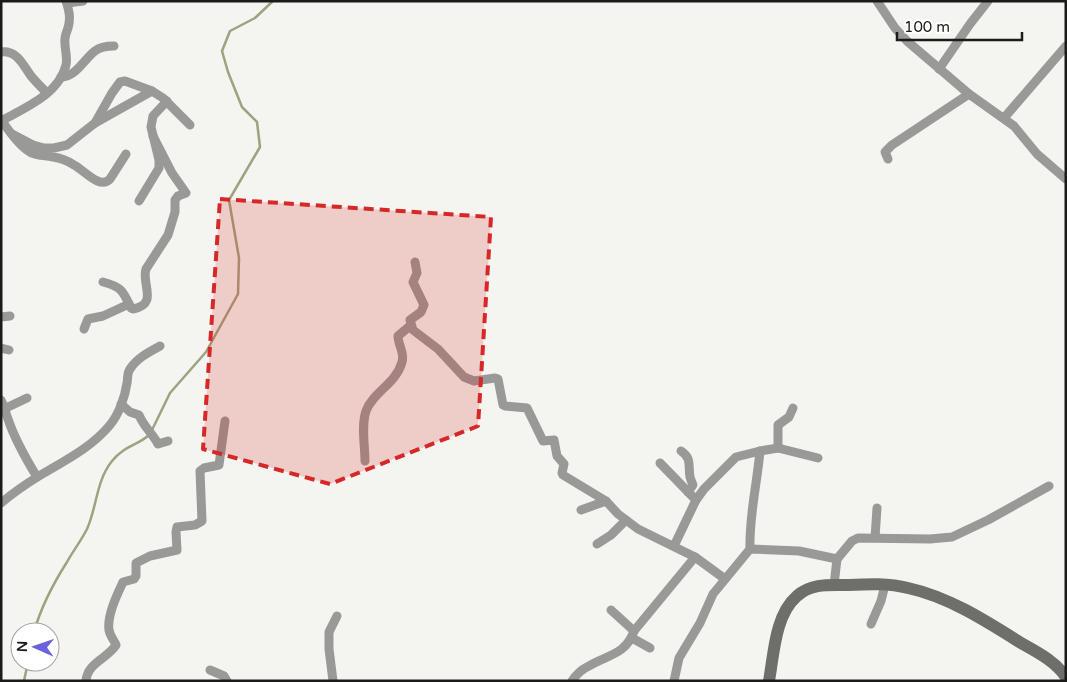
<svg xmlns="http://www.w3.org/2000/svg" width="1067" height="682" font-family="'Varela Round',sans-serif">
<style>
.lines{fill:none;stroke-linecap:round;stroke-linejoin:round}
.stream{stroke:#9fa27e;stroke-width:2.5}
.street{stroke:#999997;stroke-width:9}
.secondary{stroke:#6e6e6b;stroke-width:12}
.marked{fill:#d62828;fill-opacity:0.2;stroke:#d62828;stroke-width:4;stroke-dasharray:10 6;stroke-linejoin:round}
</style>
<rect width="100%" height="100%" fill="#f4f5f0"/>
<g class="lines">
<!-- stream -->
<g class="stream">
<path d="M152,430L170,393L206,352L238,294L239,258L229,200L260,147L257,122L242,107L228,72L222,51L230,31L255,18L273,1"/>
<path d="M34,632C41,607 53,584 67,562C73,551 81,541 87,529C97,507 96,481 112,461C125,445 137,446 149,435"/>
<path d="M24,681L28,662"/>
</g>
<!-- street -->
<g class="street">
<path d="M877,1L895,28L907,41L969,94L1014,126L1037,154L1066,179"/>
<path d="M67,3L83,1"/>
<path d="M1,52C17,50 23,65 31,76C36,82 42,88 47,93"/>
<path d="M939,69L970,24L988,1"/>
<path d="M61,77C75,78 85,58 95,51C100,47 107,46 114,46"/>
<path d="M1004,118L1066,46"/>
<path d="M1,121C25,108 59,94 66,65C68,56 64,48 65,39C65,35 67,31 68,28C71,18 69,10 66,1"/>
<path d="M2,121C9,131 17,143 27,150C34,156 44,155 53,157C61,158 68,161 74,165C84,170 100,190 110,179L126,154"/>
<path d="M95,123L152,91"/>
<path d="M12,134L33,145L44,148H54L67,145L95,123L112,93L120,82L125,81L152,91L163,98L190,125"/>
<path d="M888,159L885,152L892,145L969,94"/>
<path d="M139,201L159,168V160L151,127L153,116L167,101"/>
<path d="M415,262L417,273L413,282L424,305L421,312L410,320L413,330L438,349L464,377L474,381L495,378L498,379L503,405L505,406L527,408L543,441L554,440L557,456L564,464L562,473L563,475L606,501L618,514L638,529L695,557L725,579"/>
<path d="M103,282C122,287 123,291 131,308L133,309C159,304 141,284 146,269L168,235L175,212V200L178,196L186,193L172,173L153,136"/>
<path d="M1,317L10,316"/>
<path d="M84,329L88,319L103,316L129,304"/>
<path d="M1,348L9,350"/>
<path d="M1,400C5,407 5,412 8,419C15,440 26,459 37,477"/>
<path d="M121,404L130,412L139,415C144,427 152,433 158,444L168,441"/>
<path d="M6,408L27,398"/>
<path d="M778,448V425L789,417L793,408"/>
<path d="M681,451C692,458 688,466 690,477C691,480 692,483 693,485L688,492"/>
<path d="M365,461C365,446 361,426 366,411C373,392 396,384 402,362C405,353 398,345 398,336L411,325"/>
<path d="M660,463L696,500L674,546"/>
<path d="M696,500L704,489L736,457L760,451"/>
<path d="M1,503C13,493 26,484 39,476C64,461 91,448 110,425C119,414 125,397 127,383C128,378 127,373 130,369C137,358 149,352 160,346"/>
<path d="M581,510L606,501"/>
<path d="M875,538L877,508"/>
<path d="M597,544L611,535L626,520"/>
<path d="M750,549C749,516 757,484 760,451L778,448L818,458"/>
<path d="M837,559L852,541L858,538L930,539L952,537L988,520L1049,486"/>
<path d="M611,610L634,631"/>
<path d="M871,624L881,601L885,585"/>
<path d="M632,638L650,648"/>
<path d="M210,670L224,676L227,681"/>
<path d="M86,681C87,663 107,659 116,645C114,640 110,636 109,630C107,615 117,595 123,582L134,579L136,576V563L150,556L177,550L176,532L177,527L195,525L202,521L200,471L204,468L219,465L225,421"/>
<path d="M333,681L329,649V632L337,616"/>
<path d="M572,681C576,675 581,670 587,667C606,655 626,655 634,631L695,557"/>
<path d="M674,681L679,658L700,623L713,594L750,549L799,551L837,559L834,585"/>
</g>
<!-- secondary -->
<path class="secondary" d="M769,681C774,653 775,615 797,596C811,583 830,585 848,585C868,584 889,583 908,588C949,597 986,621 1021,643C1037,652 1055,661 1066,677"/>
</g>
<!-- marked area -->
<path class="marked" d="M220,199L491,217L478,426L330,484L203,449Z"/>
<!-- border -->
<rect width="1067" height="682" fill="none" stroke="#1b1b1a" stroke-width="5"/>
<!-- north arrow -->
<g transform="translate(35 647) rotate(272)"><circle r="24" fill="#ffffff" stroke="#a4a4a3"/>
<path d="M0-4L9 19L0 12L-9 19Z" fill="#6a62dc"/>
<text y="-8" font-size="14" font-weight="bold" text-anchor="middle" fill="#1b1b1a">N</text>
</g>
<!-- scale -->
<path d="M897 32v8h125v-8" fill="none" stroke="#1b1b1a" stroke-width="2.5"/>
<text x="904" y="32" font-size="15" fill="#1b1b1a" stroke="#ffffff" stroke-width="4" paint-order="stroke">100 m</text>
</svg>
